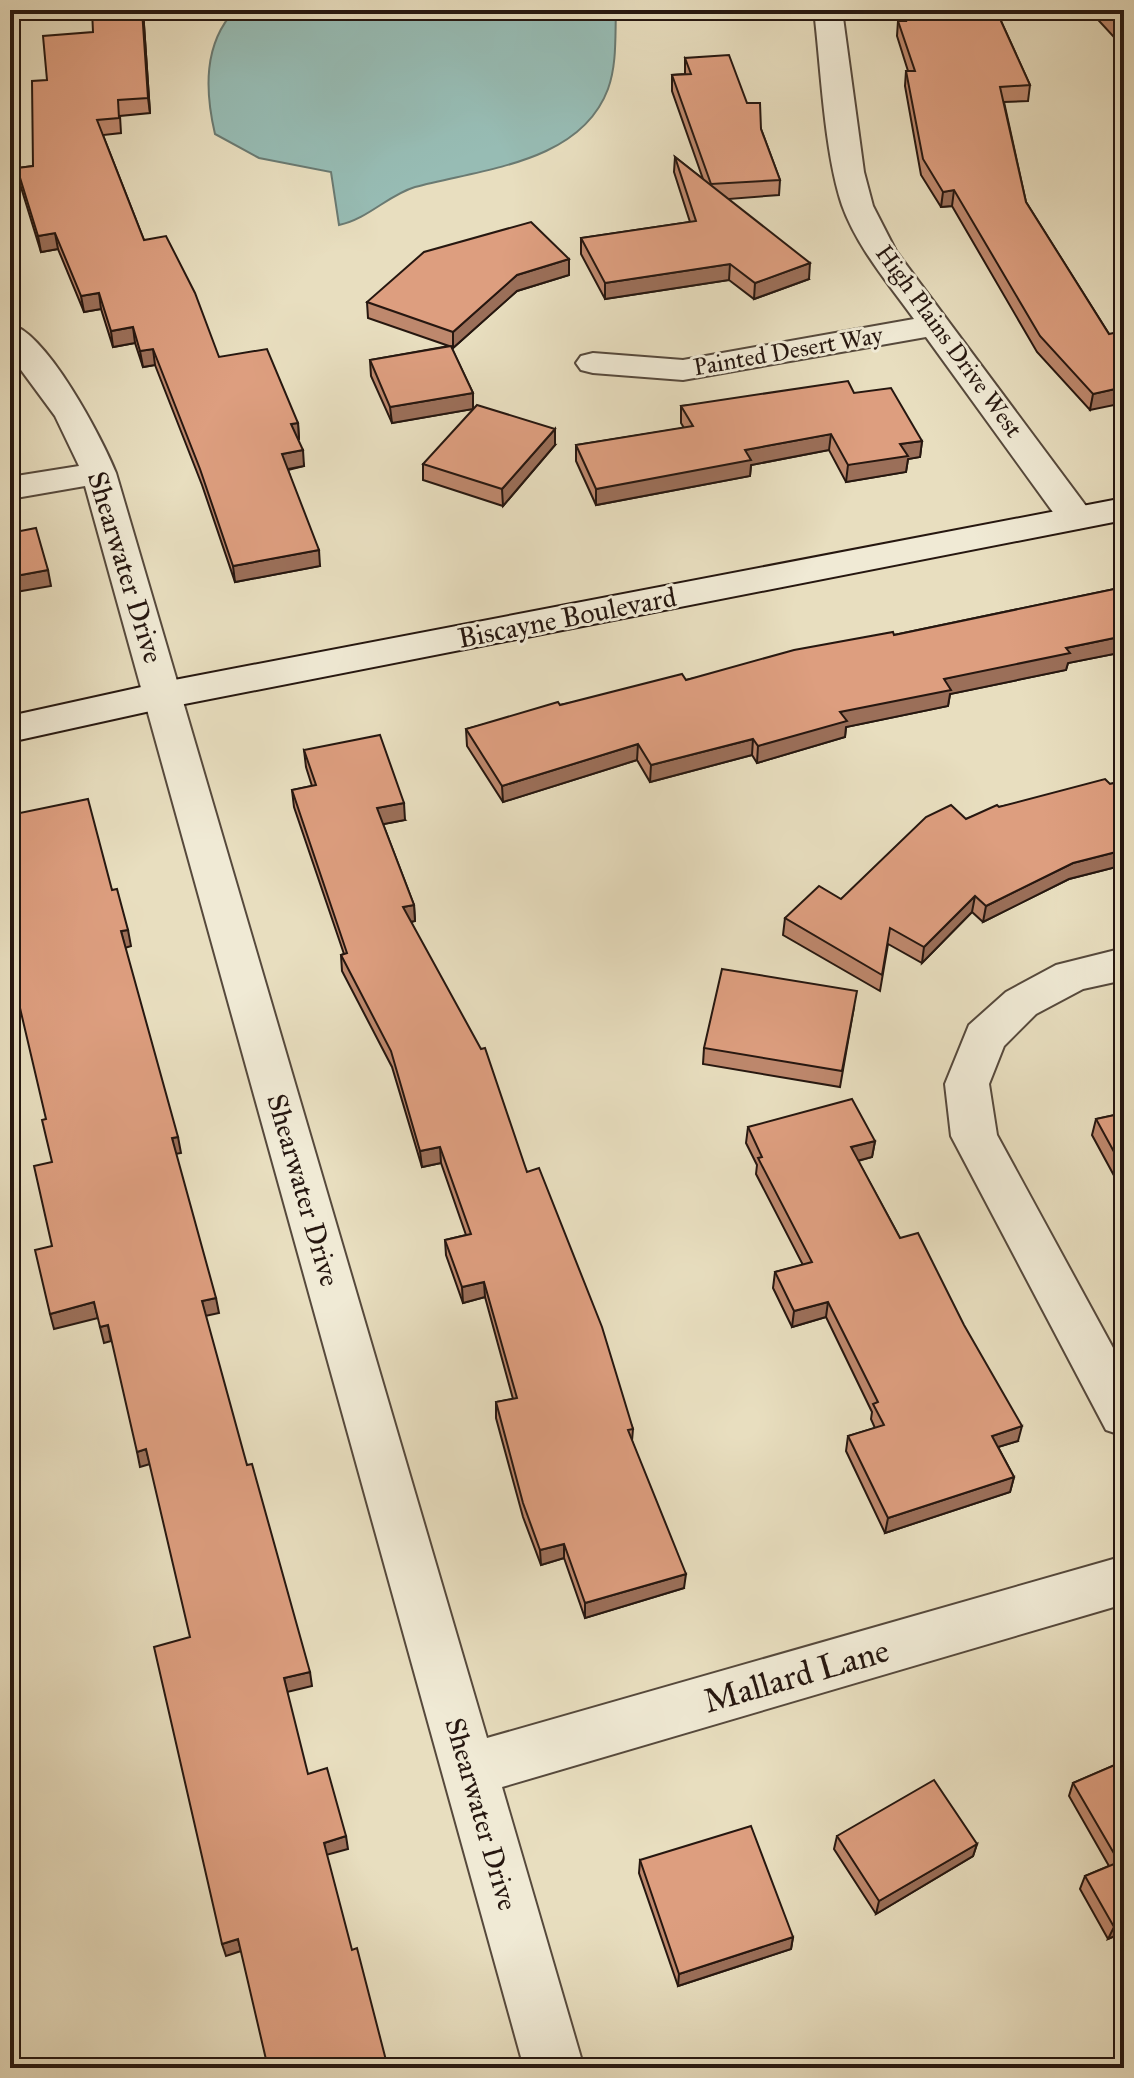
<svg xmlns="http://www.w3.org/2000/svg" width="1134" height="2078" font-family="'IM FELL Great Primer',serif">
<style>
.water{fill:#97bcb4;stroke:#6a7a72;stroke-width:2}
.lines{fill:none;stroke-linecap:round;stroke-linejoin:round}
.street-casing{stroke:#56493c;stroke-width:4}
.secondary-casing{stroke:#261710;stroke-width:4}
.street{fill:#f0ead5;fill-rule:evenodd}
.secondary{fill:#f0ead5;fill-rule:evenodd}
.wall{fill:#be886d;stroke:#261710;stroke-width:2}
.shaded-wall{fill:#9b6f59;stroke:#261710;stroke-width:2}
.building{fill:#dd9e7f;stroke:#261710;stroke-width:2}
.labels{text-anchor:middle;stroke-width:6;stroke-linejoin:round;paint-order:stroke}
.far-street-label{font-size:24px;fill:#261710;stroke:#f0ead5}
.street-label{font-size:28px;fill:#261710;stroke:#f0ead5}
.near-street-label{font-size:34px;fill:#261710;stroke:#f0ead5}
</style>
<rect width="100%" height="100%" fill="#e8debf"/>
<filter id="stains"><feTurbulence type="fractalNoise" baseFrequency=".0025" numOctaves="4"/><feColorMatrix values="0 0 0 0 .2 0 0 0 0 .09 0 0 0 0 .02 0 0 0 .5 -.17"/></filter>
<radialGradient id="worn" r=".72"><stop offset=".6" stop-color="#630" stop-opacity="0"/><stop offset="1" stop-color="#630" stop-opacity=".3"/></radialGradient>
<!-- water -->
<path class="water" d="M235,10H616C615,36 617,64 608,89C580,164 480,169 415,187C388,195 368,219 339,225L331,172L259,158L215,134C205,91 203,44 235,10Z"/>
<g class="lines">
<defs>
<g id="street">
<path d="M814,10H842L864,172L873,206L896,251L1089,510L1094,518L1089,526L1076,529L1063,526L926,337L683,380L593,373L581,370L576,363L581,356L593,353L683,360L914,319C888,283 857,247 842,205C824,151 821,68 814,10Z"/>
<path d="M10,324C47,333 102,438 116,473L487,1738L1124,1556V1604L502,1787L584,2068H524L85,486L10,499V477L79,466L55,416L10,355Z"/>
<path d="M1124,948V980L1083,989L1036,1014L1004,1046L989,1084L997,1135L1124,1368V1436L1106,1430L951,1136L945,1084L969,1025L1006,992L1056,965Z"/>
</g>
<path id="secondary" d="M1124,498V520L164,708L10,742V716L164,682Z"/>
</defs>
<!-- street casing -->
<use href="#street" class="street-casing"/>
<!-- secondary casing -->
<use href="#secondary" class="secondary-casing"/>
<!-- street -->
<use href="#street" class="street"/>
<!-- secondary -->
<use href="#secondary" class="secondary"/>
</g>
<!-- wall -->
<g class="wall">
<path d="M143,10L150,113L120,116L121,133L103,135L144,240L219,357L298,423L299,439L298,440L304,466L288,470L320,566L235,582L202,485L155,365L143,367L135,343L113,347L101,309L84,312L58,249L41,252L20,184L17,168L33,166L93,32Z"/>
<path d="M686,10H755L687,14Z"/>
<path d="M898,10H996L1030,85L1028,101L1004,102L1026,202L1109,334L1090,410L1037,352L952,206L941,207L921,175L905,86L906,71H908L897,36L898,21H901Z"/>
<path d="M1089,10H1124V48Z"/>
<path d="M685,58L747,103L761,129L780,180L779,195L728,199L809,279L754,299L729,280L605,299L581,254V238L690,222L674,172L675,157L703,179L672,91V75L685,74Z"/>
<path d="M569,259V275L517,291L453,348L451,347L473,393V409L392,423L371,376L370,360L449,346L368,318L367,302Z"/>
<path d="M854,393L922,441L920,457L908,459L906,472L846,482L829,450L751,465L750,476L596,505L576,461V445L684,428L681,423V406Z"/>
<path d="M555,445L503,506L423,480V464Z"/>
<path d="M1124,587V652L1068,663L1066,670L950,694L948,706L846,727L845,737L757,763L752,755L650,782L637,760L503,802L467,746L466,729L560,705L686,680L894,635Z"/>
<path d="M304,750L405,820L383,824L414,905L415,921L411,922L527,1172L633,1429L632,1441L684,1588L585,1618L564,1558L541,1565L523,1517L496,1418V1402L513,1399L485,1297L463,1303L446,1255L445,1240L466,1235L441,1163L422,1167L392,1067L342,971L341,955L344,954L294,807L292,790L312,786L306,767Z"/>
<path d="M1124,781V865L1069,879L983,922L972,912L922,963L888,944L880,991L783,935L785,918L841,899L966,819L999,807Z"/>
<path d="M854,1007L840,1087L703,1064L704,1048Z"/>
<path d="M1124,1113V1194L1092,1135L1096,1119Z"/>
<path d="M748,1127L875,1141L872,1157L858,1161L900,1238L1018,1441L998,1447L1014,1477L1010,1492L885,1533L846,1451L848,1436L875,1428L871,1419L872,1412L826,1317L792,1327L773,1288L775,1272L803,1265L756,1174L757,1165L746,1143Z"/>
<path d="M1124,1761V1932L1108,1939L1080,1889L1085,1876L1109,1866L1069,1796L1073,1783Z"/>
<path d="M837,1836L977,1844L973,1856L876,1914L834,1849Z"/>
<path d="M640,1860L793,1937L791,1949L678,1986L639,1873Z"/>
</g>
<!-- shaded-wall -->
<g class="shaded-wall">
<path d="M142,10H143L150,113L148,98Z"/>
<path d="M954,190L952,206L941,207L943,192Z"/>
<path d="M55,233L58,249L41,252L38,236Z"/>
<path d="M569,259V275L517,291L453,348V332L517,275Z"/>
<path d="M810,263L809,279L754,299L755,283Z"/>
<path d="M730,264L729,280L605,299V283Z"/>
<path d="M99,293L101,309L84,312L81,296Z"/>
<path d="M133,327L135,343L113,347L111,331Z"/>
<path d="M153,349L155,365L143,367L140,351Z"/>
<path d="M1124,387V403L1090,410L1093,394Z"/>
<path d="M473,393V409L392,423L390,407Z"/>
<path d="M298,423L299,439L292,440L291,424Z"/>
<path d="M555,429V445L503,506L502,489Z"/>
<path d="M831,434L829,450L751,465L750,476L596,505V489L745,450Z"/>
<path d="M922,441L920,457L908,459L906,472L846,482L848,465L900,444Z"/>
<path d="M303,450L304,466L283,470L282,454Z"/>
<path d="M319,550L320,566L235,582L233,566Z"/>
<path d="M48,570L51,586L10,593V577Z"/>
<path d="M1124,636V652L1068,663L1066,670L950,694L948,706L846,727L845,737L757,763L758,746L840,712L944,679L1066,648Z"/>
<path d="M753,739L752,755L650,782L651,765Z"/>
<path d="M638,744L637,760L503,802L502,786Z"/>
<path d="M404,803L405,820L379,825L377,808Z"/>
<path d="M1124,850V865L1069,879L983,922L986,906L1073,863Z"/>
<path d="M975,896L972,912L922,963L924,947Z"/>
<path d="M414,905L415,921L404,923L403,907Z"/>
<path d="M128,930L131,946L125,948L121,931Z"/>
<path d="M16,991L20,1007L10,1009V992Z"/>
<path d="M178,1137L181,1153L175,1154L172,1138Z"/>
<path d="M875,1141L872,1157L849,1163L851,1147Z"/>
<path d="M440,1147L441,1163L422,1167L420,1151Z"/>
<path d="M484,1282L485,1297L463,1303L462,1287Z"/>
<path d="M216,1298L219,1313L205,1316L202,1301Z"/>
<path d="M94,1302L98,1318L54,1329L50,1314Z"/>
<path d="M828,1302L826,1317L792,1327L794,1311Z"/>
<path d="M108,1325L111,1341L104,1343L100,1327Z"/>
<path d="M1022,1426L1018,1441L988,1450L992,1436Z"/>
<path d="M146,1449L150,1464L140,1467L137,1452Z"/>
<path d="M1014,1477L1010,1492L885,1533L888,1518Z"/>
<path d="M564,1544V1558L541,1565L540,1550Z"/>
<path d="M686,1574L684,1588L585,1618V1603Z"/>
<path d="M310,1672L312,1686L287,1692L284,1678Z"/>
<path d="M346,1836L348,1849L326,1855L324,1843Z"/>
<path d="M977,1844L973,1856L876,1914L879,1901Z"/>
<path d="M1124,1922V1932L1108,1939L1114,1927Z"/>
<path d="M793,1937L791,1949L678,1986L679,1974Z"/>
<path d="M238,1939L241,1951L226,1956L222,1944Z"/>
</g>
<!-- building -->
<g class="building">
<path d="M92,10H142L148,98L118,100L119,118L97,120L144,240L166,236L195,293L219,357L267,349L298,423L291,424L303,450L282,454L319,550L233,566L200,469L153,349L140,351L133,327L111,331L99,293L81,296L55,233L38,236L17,168L33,166L32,81L47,80L43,36L93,32Z"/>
<path d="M903,10H996L1030,85L1000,87L1026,202L1109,334L1122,331L1124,333V387L1093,394L1040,336L954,190L943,192L923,159L906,71H915L898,21H906Z"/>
<path d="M1106,10H1124V30Z"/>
<path d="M729,55L747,103H760L761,129L780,180L711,184L672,75L691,74L685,58Z"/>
<path d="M675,157L810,263L755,283L730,264L605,283L581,238L696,221Z"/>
<path d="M531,222L569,259L517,275L453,332L367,302L424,252Z"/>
<path d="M451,346L473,393L390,407L370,360Z"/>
<path d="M848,381L854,393L891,388L922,441L900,444L908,456L848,465L831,434L745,450L751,460L596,489L576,445L693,426L681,406Z"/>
<path d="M477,405L555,429L502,489L423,464Z"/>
<path d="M36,528L48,570L10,577V533Z"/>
<path d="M1124,587V636L1066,648L1070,653L944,679L951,690L840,712L847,721L758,746L753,739L651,765L638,744L502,786L466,729L558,702L560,705L682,674L686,680L794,650L893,632L894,635Z"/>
<path d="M380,735L404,803L377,808L414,905L403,907L481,1049L485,1048L527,1172L539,1168L602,1327L633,1429L628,1430L686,1574L585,1603L564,1544L540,1550L523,1503L496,1402L517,1398L484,1282L462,1287L445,1240L471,1234L440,1147L420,1151L391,1051L341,955L347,953L292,790L316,785L304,750Z"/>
<path d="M1105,779L1110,784L1124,781V850L1073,863L986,906L975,896L924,947L890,928L882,975L785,918L819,886L841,899L926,817L951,805L966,819L997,805L999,807Z"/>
<path d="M88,799L112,890L117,889L128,930L121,931L178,1137L172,1138L216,1298L202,1301L247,1465L252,1464L310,1672L284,1678L308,1774L327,1768L346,1836L324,1843L352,1950L357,1948L388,2068H268L238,1939L222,1944L154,1647L190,1637L146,1449L137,1452L108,1325L100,1327L94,1302L50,1314L35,1250L52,1246L34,1166L52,1162L42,1120L46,1119L16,991L10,992V912L15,911L10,892V815Z"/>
<path d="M722,969L857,991L842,1071L704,1048Z"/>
<path d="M852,1099L875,1141L851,1147L900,1238L918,1233L964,1325L1022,1426L992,1436L1014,1477L888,1518L848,1436L884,1425L873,1404L878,1402L828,1302L794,1311L775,1272L812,1262L758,1158L762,1157L748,1127Z"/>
<path d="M1124,1113V1170L1096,1119Z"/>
<path d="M1124,1761V1922L1114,1927L1085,1876L1119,1862L1073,1783Z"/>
<path d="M934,1780L977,1844L879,1901L837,1836Z"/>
<path d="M751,1826L793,1937L679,1974L640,1860Z"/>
</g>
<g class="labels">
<!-- far-street labels -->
<g class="far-street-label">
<text transform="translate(949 341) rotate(54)" y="8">High Plains Drive West</text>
<text transform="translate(788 351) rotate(-10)" y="8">Painted Desert Way</text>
</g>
<!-- street labels -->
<g class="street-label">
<text transform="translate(126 567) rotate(73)" y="10">Shearwater Drive</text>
<text transform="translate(567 617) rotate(-11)" y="10">Biscayne Boulevard</text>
<text transform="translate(304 1190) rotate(74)" y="10">Shearwater Drive</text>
<text transform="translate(482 1814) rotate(74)" y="10">Shearwater Drive</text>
</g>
<!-- near-street labels -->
<g class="near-street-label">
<text transform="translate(796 1675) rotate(-16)" y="12">Mallard Lane</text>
</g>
</g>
<!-- margin -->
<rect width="1134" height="2078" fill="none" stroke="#e8debf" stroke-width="40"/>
<rect x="12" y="12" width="1110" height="2054" fill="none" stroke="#261710" stroke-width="4"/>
<rect x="20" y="20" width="1094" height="2038" fill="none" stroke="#261710" stroke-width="2"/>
<rect width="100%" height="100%" filter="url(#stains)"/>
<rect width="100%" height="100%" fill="url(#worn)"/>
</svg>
